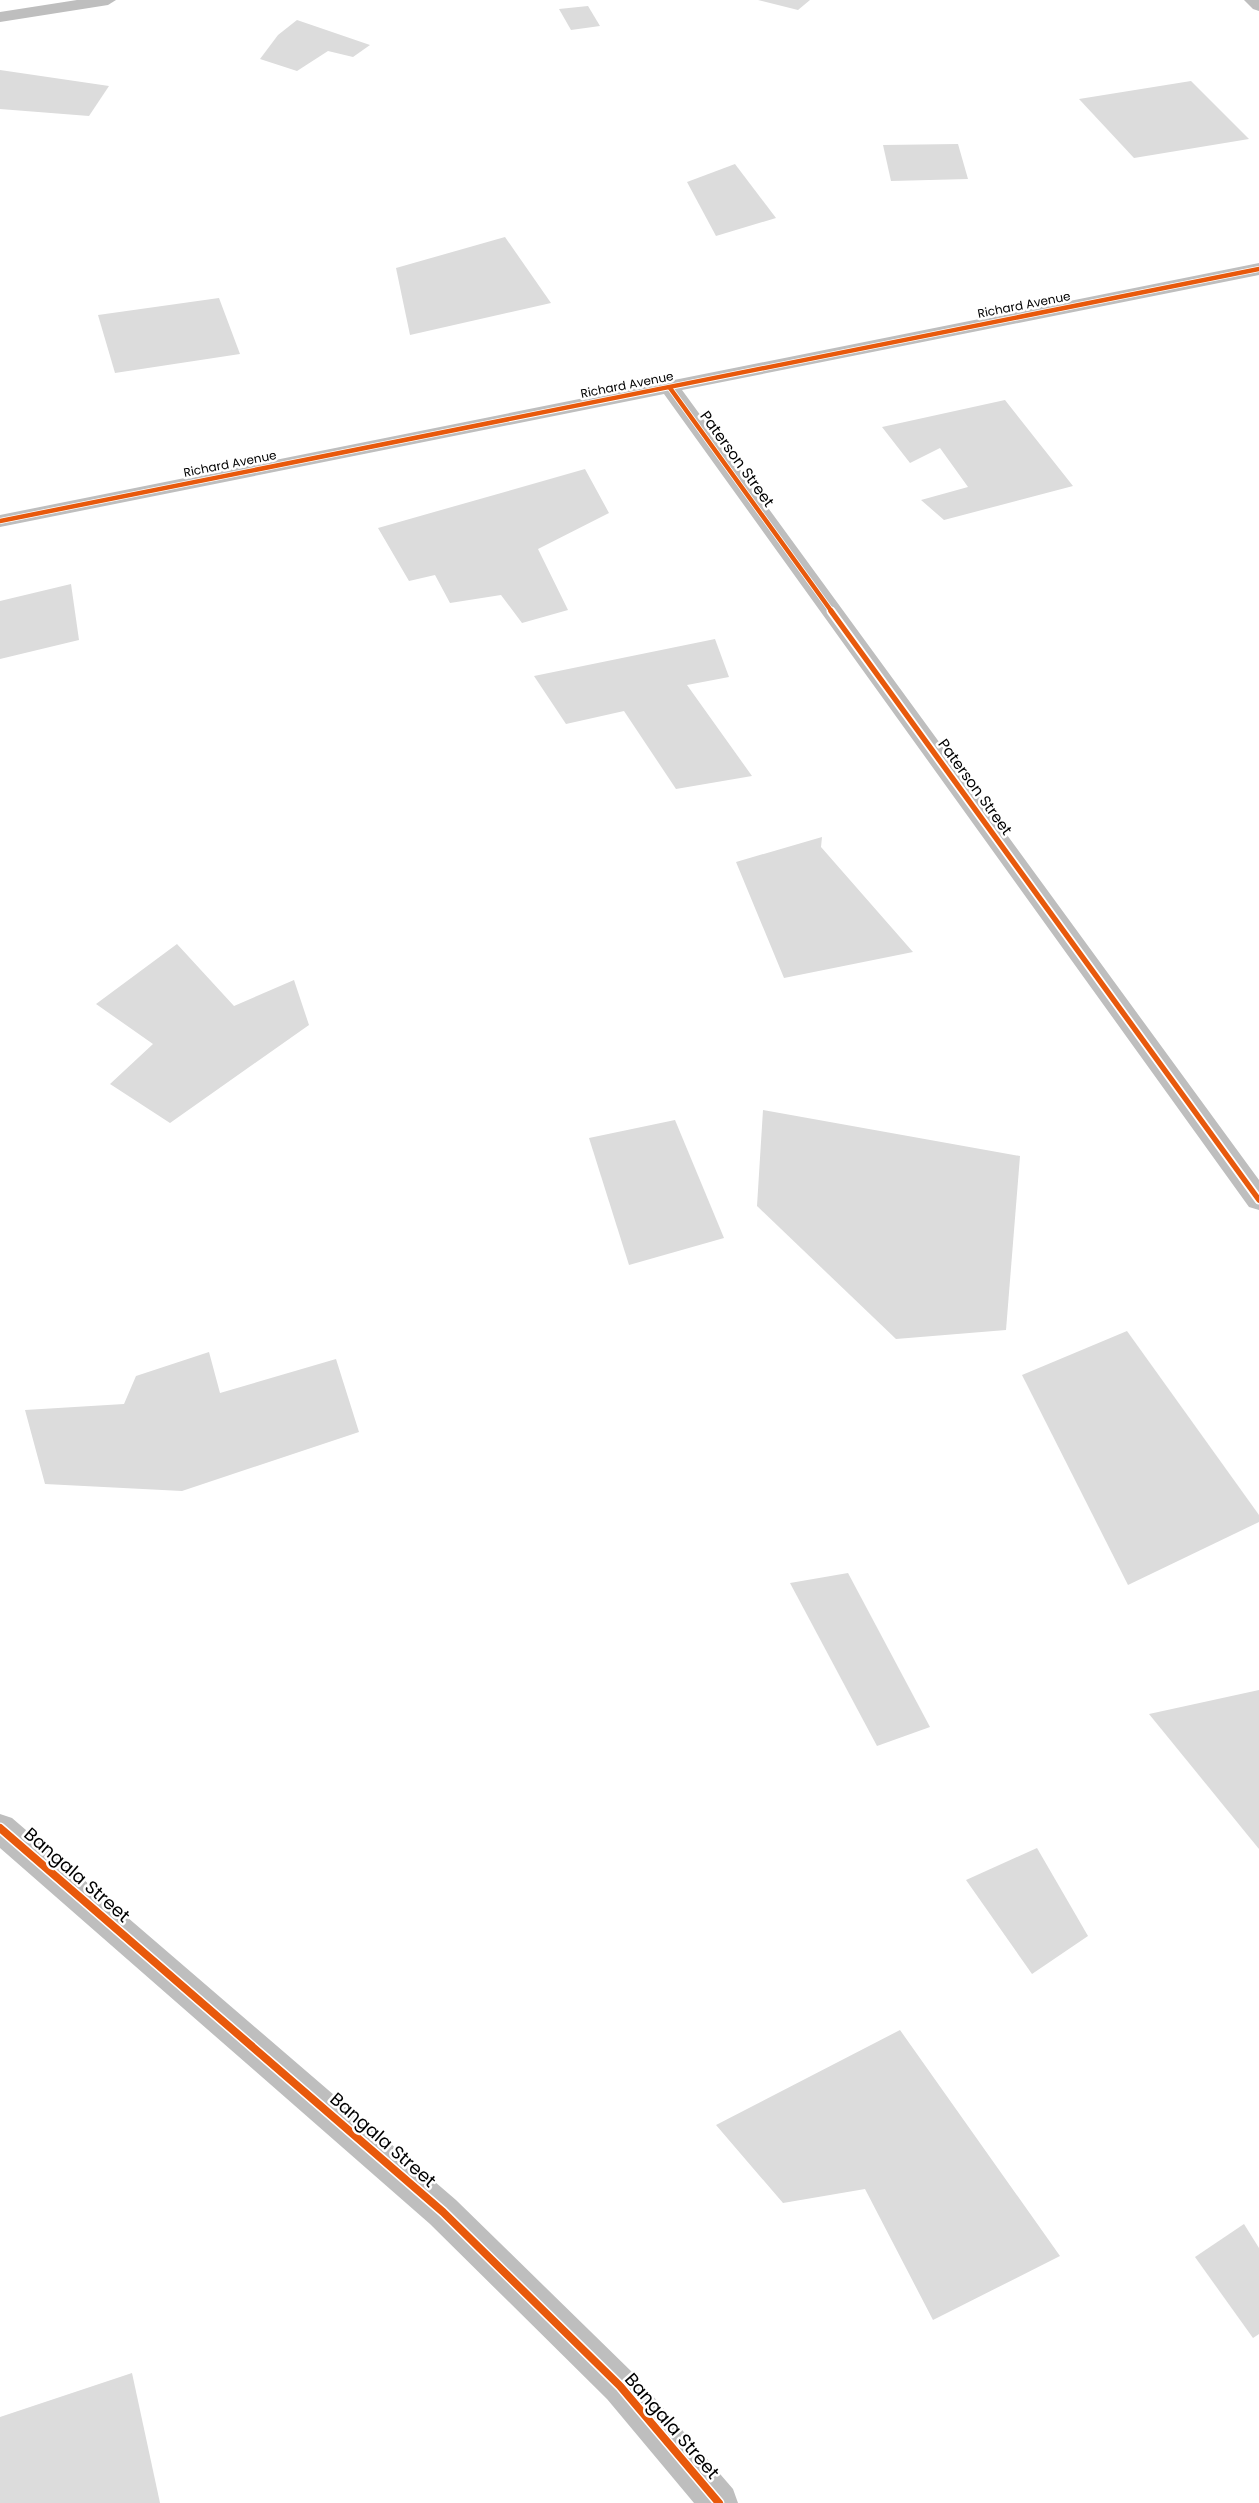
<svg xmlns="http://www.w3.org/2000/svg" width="1259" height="2503" font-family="Poppins,sans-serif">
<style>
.building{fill:#dcdcdc}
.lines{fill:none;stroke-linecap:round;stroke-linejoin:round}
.street{fill:#bebebe;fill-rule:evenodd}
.cycleway-far2-casing{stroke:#fff;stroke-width:6}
.cycleway-far1-casing{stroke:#fff;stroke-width:9}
.cycleway-casing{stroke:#fff;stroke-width:11}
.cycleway-far2{stroke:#e8590c;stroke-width:4.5}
.cycleway-far1{stroke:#e8590c;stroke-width:5.5}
.cycleway{stroke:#e8590c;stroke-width:8}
.labels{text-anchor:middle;stroke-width:5;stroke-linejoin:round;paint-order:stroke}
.far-street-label{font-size:12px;fill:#000;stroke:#fff}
.street-label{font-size:15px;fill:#000;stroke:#fff}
.near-street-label{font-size:18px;fill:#000;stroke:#fff}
</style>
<rect width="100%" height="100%" fill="#fff"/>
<!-- building -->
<g class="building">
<path d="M758,0H810L798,10Z"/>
<path d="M588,6L600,26L571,30L559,9Z"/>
<path d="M297,20L370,45L353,57L328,51L297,71L260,59L278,35Z"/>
<path d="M0,70L109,86L89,116L0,109Z"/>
<path d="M1191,81L1249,139L1134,158L1079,99Z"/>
<path d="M958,144L968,179L891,181L883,145Z"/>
<path d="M735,164L776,218L716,236L687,182Z"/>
<path d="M505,237L551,303L410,335L396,268Z"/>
<path d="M219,298L240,354L115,373L98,315Z"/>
<path d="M1005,400L1073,486L944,520L921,500L968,487L940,448L910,463L882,427Z"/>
<path d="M585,469L609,513L538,549L568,610L522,623L501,595L450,603L435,575L409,581L378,528Z"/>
<path d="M71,584L79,640L0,659V601Z"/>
<path d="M715,639L729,677L687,685L752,776L676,789L624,711L566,724L534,676Z"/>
<path d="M822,837L821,847L913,952L784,978L736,862Z"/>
<path d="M177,944L234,1006L294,980L309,1025L170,1123L110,1084L153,1044L96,1004Z"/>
<path d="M763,1110L1020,1156L1006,1330L896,1339L757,1206Z"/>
<path d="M675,1120L724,1238L629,1265L589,1138Z"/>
<path d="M1127,1331L1259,1515V1522L1128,1585L1022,1375Z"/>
<path d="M209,1352L220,1393L336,1359L359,1432L182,1491L45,1484L25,1410L124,1404L136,1376Z"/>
<path d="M848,1573L930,1727L877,1746L790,1583Z"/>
<path d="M1259,1690V1849L1149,1714Z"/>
<path d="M1037,1848L1088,1936L1032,1974L966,1880Z"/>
<path d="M900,2030L1060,2256L933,2320L865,2189L783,2203L716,2125Z"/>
<path d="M1244,2224L1259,2248V2334L1253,2338L1195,2257Z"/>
<path d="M132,2373L160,2503H0V2417Z"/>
</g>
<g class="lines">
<!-- street -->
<g class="street">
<path d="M77,0H116L108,5L0,22V12Z"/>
<path d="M1244,0H1259V11L1253,9Z"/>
<path d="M1259,263V275L682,390L1259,1180V1210L1249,1207L664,394L0,527V515Z"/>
<path d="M0,1814L12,1818L456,2200L633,2373L733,2489L738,2503H694L607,2399L430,2224L0,1848Z"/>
</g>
<defs>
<g id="cycleway-far2">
<path d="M670,388L832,612"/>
<path d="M0,521L1259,269"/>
</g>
<path id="cycleway-far1" d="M831,611L1259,1200"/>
<path id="cycleway" d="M0,1828L443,2212L620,2386L719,2503"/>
</defs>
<!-- cycleway-far2 casing -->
<use href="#cycleway-far2" class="cycleway-far2-casing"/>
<!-- cycleway-far1 casing -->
<use href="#cycleway-far1" class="cycleway-far1-casing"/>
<!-- cycleway casing -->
<use href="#cycleway" class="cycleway-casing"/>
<!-- cycleway-far2 -->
<use href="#cycleway-far2" class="cycleway-far2"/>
<!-- cycleway-far1 -->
<use href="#cycleway-far1" class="cycleway-far1"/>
<!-- cycleway -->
<use href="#cycleway" class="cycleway"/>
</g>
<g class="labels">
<!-- far-street labels -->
<g class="far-street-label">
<text transform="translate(1024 305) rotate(-11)" y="4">Richard Avenue</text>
<text transform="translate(627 385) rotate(-11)" y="4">Richard Avenue</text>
<text transform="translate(230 464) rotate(-11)" y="4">Richard Avenue</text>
</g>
<!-- street labels -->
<g class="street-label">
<text transform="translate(737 459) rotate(54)" y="5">Paterson Street</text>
<text transform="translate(975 787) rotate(54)" y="5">Paterson Street</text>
</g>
<!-- near-street labels -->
<g class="near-street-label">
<text transform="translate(77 1875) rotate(41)" y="6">Bangala Street</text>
<text transform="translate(383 2140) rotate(41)" y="6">Bangala Street</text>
<text transform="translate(672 2426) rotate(49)" y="6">Bangala Street</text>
</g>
</g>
</svg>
